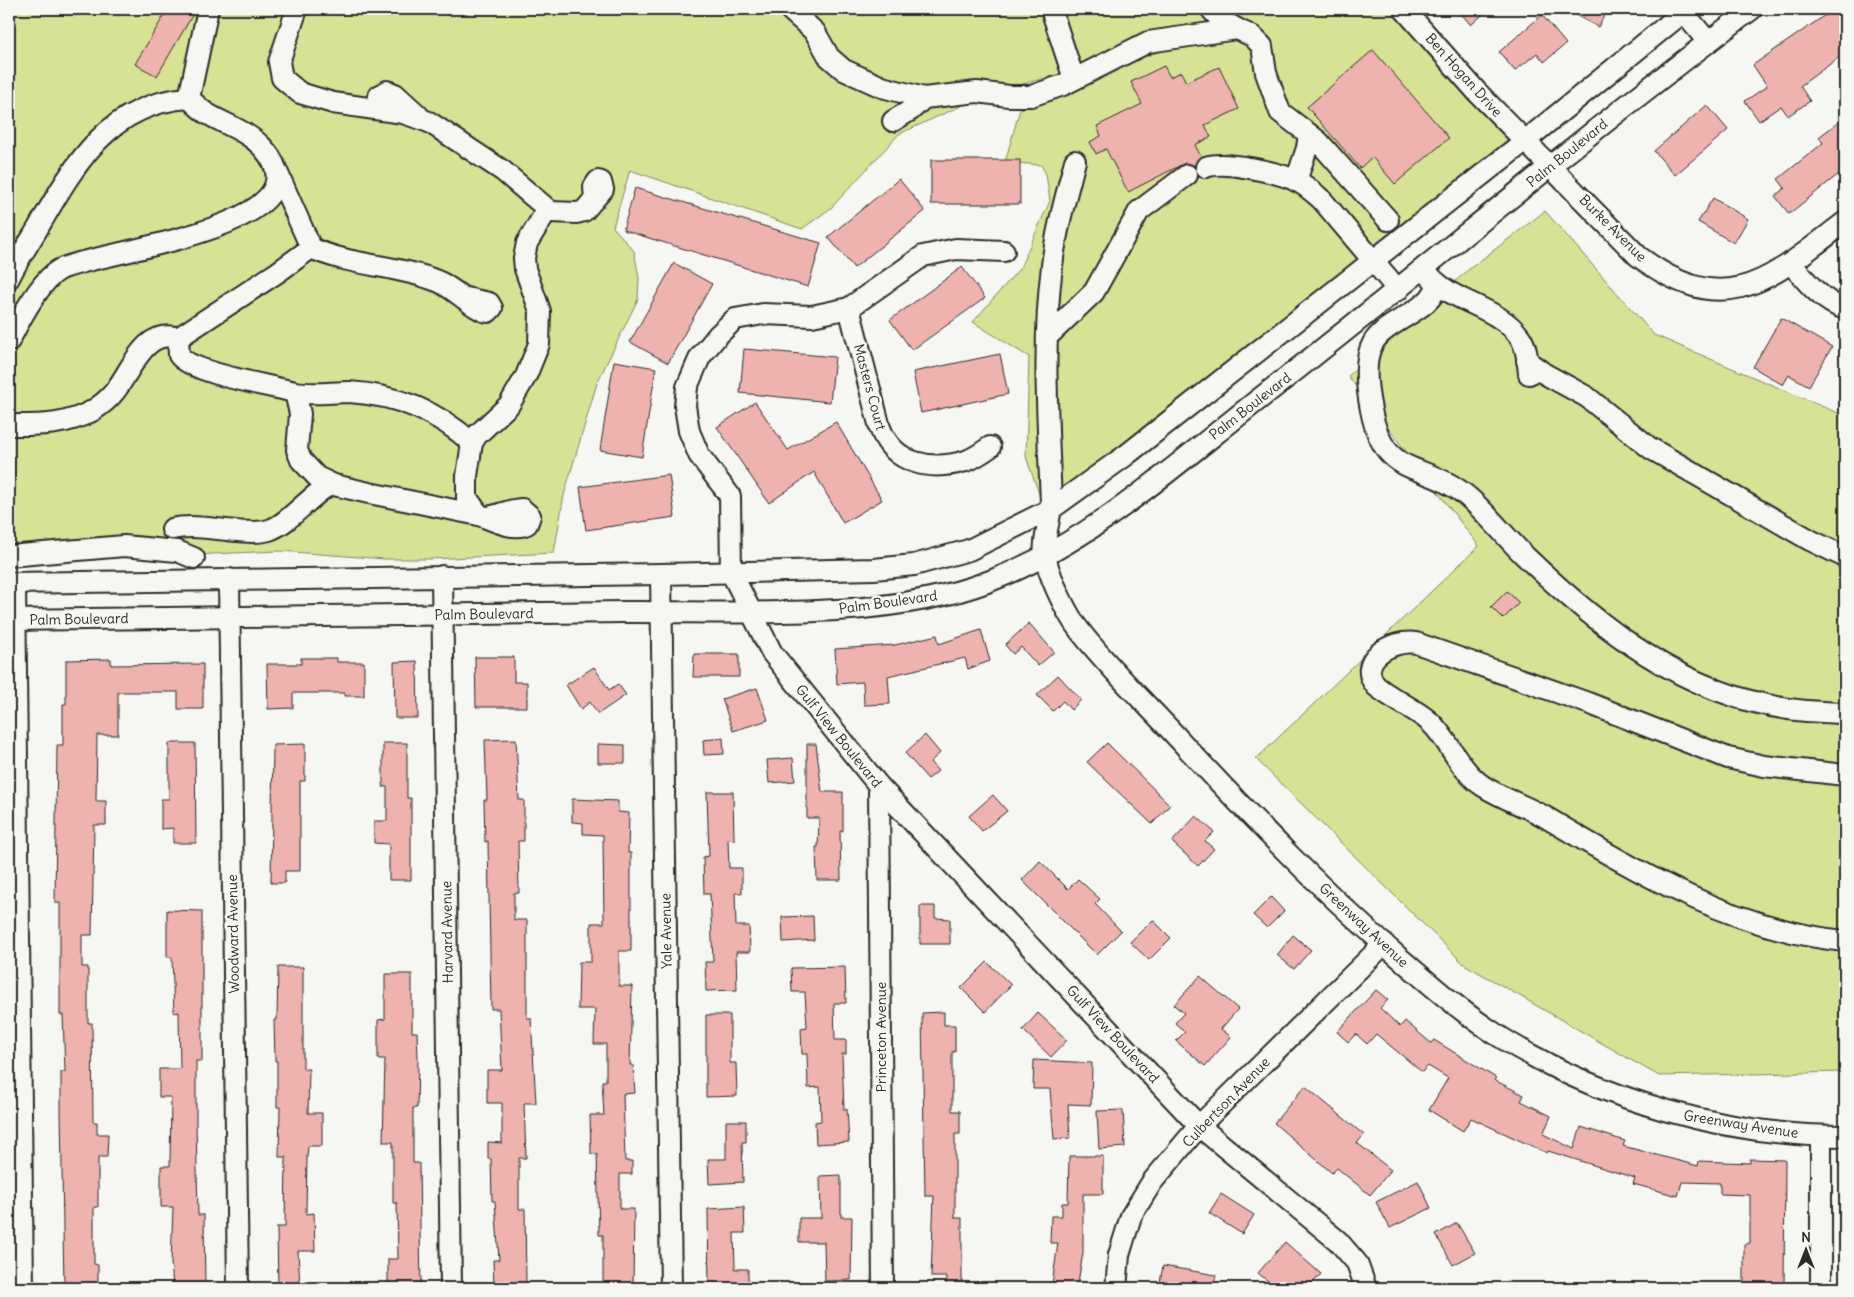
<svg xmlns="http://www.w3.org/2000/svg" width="1854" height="1297" font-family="Delius,sans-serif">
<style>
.green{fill:#d7e295;stroke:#818660}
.building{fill:#eeb3ae;stroke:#2b2b2b}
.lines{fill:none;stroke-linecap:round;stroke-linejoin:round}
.minor-casing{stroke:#2b2b2b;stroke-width:24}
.minor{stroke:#f6f6f2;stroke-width:20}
.labels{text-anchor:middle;stroke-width:5;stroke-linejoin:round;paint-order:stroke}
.street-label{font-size:14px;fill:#2b2b2b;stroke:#f6f6f2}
</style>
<rect width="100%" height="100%" fill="#f6f6f2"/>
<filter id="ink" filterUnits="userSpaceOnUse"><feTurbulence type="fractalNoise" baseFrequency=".02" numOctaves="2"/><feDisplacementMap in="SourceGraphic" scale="10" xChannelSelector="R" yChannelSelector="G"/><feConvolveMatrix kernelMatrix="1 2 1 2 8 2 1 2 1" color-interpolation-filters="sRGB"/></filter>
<g filter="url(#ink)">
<!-- green -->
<g class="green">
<path d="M9,9H1392L1471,99L1511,140L1120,448L1066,488L1042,502L1026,457L1029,357L973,322L1020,268L1050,201L1046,174L1041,165L1005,162L1020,109L1071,91L1113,68L1158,52L1196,43L1201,37L1174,26L1072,71L992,92L899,134L831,208L802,229L630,170L613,227L634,251L639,278L638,299L597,383L564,495L554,553L430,559H385L280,551L210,554L170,559L97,556L9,558Z"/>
<path d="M1545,211L1654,335L1845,416V1072L1659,1076L1464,964L1256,759L1479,546L1348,376L1468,270Z"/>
</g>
<!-- building -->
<g class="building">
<path d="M168,9H196L157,76L135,64Z"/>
<path d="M1457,9H1489L1471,25Z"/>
<path d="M1564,9H1608L1598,27Z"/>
<path d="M1834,9H1845V53L1800,86L1810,101L1788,116L1781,106L1759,121L1745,101L1767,86L1753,65Z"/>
<path d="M1542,15L1566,44L1544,62L1537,53L1515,71L1499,52Z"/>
<path d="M1373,50L1449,138L1395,184L1372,157L1360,168L1307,107Z"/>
<path d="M1164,66L1170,77L1181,72L1186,82L1219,67L1239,109L1205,125L1211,137L1195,145L1201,157L1194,166L1185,163L1128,192L1106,149L1096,154L1090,142L1101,136L1097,126L1142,104L1131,82Z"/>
<path d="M1707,105L1728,130L1675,175L1654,151Z"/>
<path d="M1845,117V169L1789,214L1775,196L1785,188L1778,179L1823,143L1819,137Z"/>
<rect x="931" y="160" width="89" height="44"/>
<path d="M899,179L925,211L854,268L828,237Z"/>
<path d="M635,188L821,243L808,287L623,230Z"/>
<path d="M1713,198L1748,219L1734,243L1698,222Z"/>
<path d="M674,263L712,284L668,363L630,342Z"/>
<path d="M962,267L985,298L912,350L890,320Z"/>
<path d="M1781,318L1832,347L1809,386L1789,375L1783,385L1753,367Z"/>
<path d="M744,349L835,357L830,402L740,393Z"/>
<path d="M1000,354L1008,394L921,413L913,372Z"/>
<path d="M614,361L656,368L642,457L600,450Z"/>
<path d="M755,402L788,450L836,422L882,500L843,523L814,472L769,503L717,427Z"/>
<path d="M669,475L675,517L586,530L580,487Z"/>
<path d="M1507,591L1519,603L1503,619L1491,607Z"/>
<path d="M1029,623L1054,652L1038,666L1021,647L1013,654L1005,645Z"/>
<path d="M981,630L990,661L968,669L965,658L888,676L890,704L864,705L863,682L837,684L835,649L895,645L937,635L939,644Z"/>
<path d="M694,654H739V677H693Z"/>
<path d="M475,657H514V682H527V707H476Z"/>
<path d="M301,658H337V662H364V696H345V693H293V708L268,709L267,664H301Z"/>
<path d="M111,659V665L203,664V709H178V692H118V735H97L96,801H106V825H94L92,935H82V967H88V1023H92L93,1122H97V1134H108L107,1157H98V1207H94V1264L98,1265V1288H64L61,1110V1072H65L63,1015H60V903H55L57,745H63V704H66V660Z"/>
<path d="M417,661L418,718H395L394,662Z"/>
<path d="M594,667L609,690L618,684L626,695L598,714L590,702L581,709L566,685Z"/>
<path d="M1058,675L1081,700L1071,710L1063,701L1053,711L1037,695Z"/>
<path d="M757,688L768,720L733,731L722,699Z"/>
<path d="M925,735L940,753L930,762L938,771L928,779L905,753Z"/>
<path d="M723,738L724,754L704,755L703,740Z"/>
<path d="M516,739L519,800H524V841H518L519,893H514V920H527V1018H531L536,1103H524L526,1158H519V1209H525L526,1284L516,1285V1288H494L493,1260H499L495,1201H492L491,1159H488V1142L502,1143V1103H487V1070H502L499,1009H491L488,841L485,842L484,800H487L485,740Z"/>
<path d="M169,743H195L196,843H173V828L161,829V799H169Z"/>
<path d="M383,743H407V798H411V880H389V844L374,843V821H387V787H383Z"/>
<path d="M1107,743L1170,805L1152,824L1087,762Z"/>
<path d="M305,744V781H300V871H285V883H271L273,745Z"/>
<path d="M598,744L625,745V763H598Z"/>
<path d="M807,744H816L822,792H843V831H840L841,880H817L816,847H818L819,818H807Z"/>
<path d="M793,758L795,781L769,783L767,760Z"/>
<path d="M707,792H733L734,840L728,839L729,868H742V893H735L736,926H749L750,952H736L737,990L706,991L705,962H713L710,894H704L703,857L709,856Z"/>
<path d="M993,795L1007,811L982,831L969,816Z"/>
<path d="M572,799L618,801V812L629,813L628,853H631V951H619V986H632L630,1065H633L635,1093L623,1094L625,1161H632V1174H620V1209H634L633,1288H603V1235H599L597,1154H591L590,1115H604L602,1081H606V1044H594L595,1009H578L579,962H591V923H604L603,835L583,834V823L572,822Z"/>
<path d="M1196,816L1214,832L1205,841L1214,849L1198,866L1172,842Z"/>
<path d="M1040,861L1068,889L1078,879L1100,899L1095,904L1121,931L1097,955L1022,880Z"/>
<path d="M1271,897L1284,911L1267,928L1253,915Z"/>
<path d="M920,906H935V918L950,919V944H920Z"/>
<path d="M167,910L202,911V1061H196V1122L198,1215H204L205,1288H173L171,1262L173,1207H161V1166H170L171,1097H159V1069H180L179,1012L174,1013L172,957H167Z"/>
<path d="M813,916L814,940L783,942L782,917Z"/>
<path d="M1153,920L1171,938L1149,960L1130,942Z"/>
<path d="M1293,935L1311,950L1294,969L1277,955Z"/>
<path d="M987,962L1011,985L985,1012L961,988Z"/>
<path d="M278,967H303V1069H309L308,1113H322V1146H308L307,1157L306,1214L314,1213L315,1251H298L300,1288H278L277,1227H285L286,1157H279L280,1107H277V1061H275L274,1020H277Z"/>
<path d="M845,967L846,1003H834L835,1040H846V1054H842L844,1110L847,1109L849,1142L816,1144L815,1122L821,1121L820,1087L808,1088L807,1054H802L801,1028L807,1027L805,992H792L791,968Z"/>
<path d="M385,974H412V1032H417L418,1058L417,1108H413V1163H419L421,1288L388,1286V1259H398L397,1203H393V1142H383L385,1059H378V1020L385,1019Z"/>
<path d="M1200,976L1238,1009L1221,1029L1231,1037L1205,1066L1176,1041L1185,1032L1175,1023L1184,1013L1174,1005Z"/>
<path d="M1376,990L1388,1000L1380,1008L1400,1027L1405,1021L1431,1043L1434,1040L1496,1078L1494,1080L1524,1095L1521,1101L1551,1116L1543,1134L1574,1149L1581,1127L1625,1141L1623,1146L1698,1166L1699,1161L1750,1163V1159L1785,1160L1784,1288H1744V1244L1750,1243V1195L1720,1194V1183L1682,1182L1678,1196L1633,1184L1635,1178L1548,1151L1547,1153L1471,1118L1463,1131L1429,1110L1448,1078L1428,1066L1422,1072L1376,1034L1367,1044L1356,1034L1348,1042L1337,1032Z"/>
<path d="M944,1012V1025H955V1052H952V1111H960V1134H955V1218H962V1288H946L947,1277H931L934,1196H925L922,1013Z"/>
<path d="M1038,1013L1067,1040L1051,1057L1023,1030Z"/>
<path d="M706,1015H730V1063H736L737,1096L706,1097Z"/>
<path d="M1034,1060L1092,1063L1091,1105L1068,1104L1070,1138L1054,1139L1050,1089H1033Z"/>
<path d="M1305,1086L1364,1135L1357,1143L1391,1170L1370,1195L1337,1168L1332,1173L1274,1123Z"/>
<path d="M1123,1110L1125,1147L1099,1149L1097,1111Z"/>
<path d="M726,1121H746V1142H742L743,1182L709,1184L708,1159H726Z"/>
<path d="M1069,1156H1103V1194H1083V1253L1077,1288L1052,1285L1058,1243H1050L1051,1216H1062V1203H1068Z"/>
<path d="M841,1175V1217H852L851,1280L825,1281L824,1242H799V1218H821L820,1176Z"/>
<path d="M1418,1181L1431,1208L1390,1228L1376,1202Z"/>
<path d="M1221,1194L1254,1215L1242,1234L1209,1213Z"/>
<path d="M744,1207L745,1233H734L735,1269H748V1288H709L708,1209Z"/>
<path d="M1457,1223L1475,1253L1453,1265L1436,1235Z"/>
<path d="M1285,1242L1321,1274L1308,1288H1276L1258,1273Z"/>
<path d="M1163,1266L1216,1275L1213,1288H1159Z"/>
</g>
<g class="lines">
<defs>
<g id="minor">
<path d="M297,9L279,62L282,78L300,93L333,103L403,113L429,122L503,171L551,212L577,213L584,211L603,189L601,182L598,181L594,187L595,198"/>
<path d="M789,9L815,32L829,57L844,70L882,87L924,98"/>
<path d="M1051,9L1074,79"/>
<path d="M1404,9L1477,92L1638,256C1727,323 1770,279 1845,222"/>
<path d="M1681,9L1708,42"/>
<path d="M1237,29L1252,36L1262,46L1266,73L1280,112L1318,141L1388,220"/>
<path d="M382,109L378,101L379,96L387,91L395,94L418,115"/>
<path d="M893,121L911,110L924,98L977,92L1009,96H1031L1063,85L1148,42L1237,29L1221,20L1211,9"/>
<path d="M1075,161C1066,196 1056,231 1052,266C1042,345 1048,424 1051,503C1051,521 1041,543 1046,560C1051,580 1067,615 1080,631C1112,672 1152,709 1187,748C1255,821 1325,894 1402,960C1432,986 1463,1013 1497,1035C1599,1100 1725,1136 1845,1136"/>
<path d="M1206,167C1224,160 1280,173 1297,181C1307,186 1314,193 1322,200L1398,290"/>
<path d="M276,169L311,248C350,266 397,265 437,281C452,286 477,312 488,312L492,308L489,303L466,298"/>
<path d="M1296,181L1307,148L1309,134"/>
<path d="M1004,251L956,249L923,256L849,308L812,316L763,314L735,319L718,335L700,357L687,387L685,406L689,431L699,455L730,496L731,572L772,653L879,786L1199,1126L1338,1241L1357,1263L1366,1288"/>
<path d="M1791,263C1806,281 1822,302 1845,309"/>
<path d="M1430,276C1453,303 1499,307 1520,337C1527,347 1528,362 1529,374"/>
<path d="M9,278C17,261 28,245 38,228C73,167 108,103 189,98"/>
<path d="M1437,283C1435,310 1387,319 1373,343C1363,360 1367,390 1371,410C1385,482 1423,459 1468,497C1489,515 1506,538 1526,557C1600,628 1683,694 1789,709C1808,712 1826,712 1845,713"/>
<path d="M849,308L880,428C894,465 931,471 966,461C974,458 983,452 990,447"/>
<path d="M1047,337L1094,292L1139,211L1187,175"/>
<path d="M178,338L278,272L311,248"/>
<path d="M9,341C19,321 40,281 59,270C93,251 334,229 264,149C248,131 226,125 206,113C200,109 194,103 189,98L208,9"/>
<path d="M1527,361L1545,374L1587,397L1650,448L1810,540L1845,557"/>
<path d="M295,392C314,395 331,392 349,392C397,395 437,411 472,443"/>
<path d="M9,425C38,425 65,426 92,411C100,406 109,399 115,391C131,371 145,327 178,338L179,355C190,373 272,386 295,392L300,414L297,450L301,460L317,477L334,485L369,493L479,515L467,498V476L472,443L477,435L509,405L526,376L539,344L540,311L525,269L524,258L527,243L547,210"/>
<path d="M479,515C493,520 513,531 527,524L530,516L522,509C509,509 499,516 486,517"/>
<path d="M172,529C202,522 244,537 269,530C289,524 310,495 331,484"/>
<path d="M9,556L124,546L177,551L194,558"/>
<path d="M661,574L671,1288"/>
<path d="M442,576L451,1288"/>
<path d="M229,579L238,1288"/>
<path d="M9,583L661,574L874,569L914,565L969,550L1051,509L1125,456L1525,141L1687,9"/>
<path d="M15,583L23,1288"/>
<path d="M9,620C213,618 418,615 623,612C737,611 883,622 990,581C1094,541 1177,463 1263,396C1427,268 1586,133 1752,9"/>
<path d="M1845,775L1764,766L1728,758L1588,703L1416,643C1392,639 1355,660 1376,686C1393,700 1414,708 1430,722C1450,741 1459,770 1483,786C1503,799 1526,806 1547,818C1641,874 1735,930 1845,941"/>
<path d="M879,786L883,1288"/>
<path d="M1821,1136V1288"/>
<path d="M1116,1288L1119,1255L1131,1216L1152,1182L1199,1126L1384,944"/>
</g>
</defs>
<!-- minor casing -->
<use href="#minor" class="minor-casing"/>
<!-- minor -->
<use href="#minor" class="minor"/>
</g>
</g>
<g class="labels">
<!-- street labels -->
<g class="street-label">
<text transform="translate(1464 75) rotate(48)" y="5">Ben Hogan Drive</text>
<text transform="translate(1567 153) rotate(-39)" y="5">Palm Boulevard</text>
<text transform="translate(1613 228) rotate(45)" y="5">Burke Avenue</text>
<text transform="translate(870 387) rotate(75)" y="5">Masters Court</text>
<text transform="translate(1250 406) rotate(-38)" y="5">Palm Boulevard</text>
<text transform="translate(888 602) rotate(-8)" y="5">Palm Boulevard</text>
<text transform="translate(484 614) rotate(-1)" y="5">Palm Boulevard</text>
<text transform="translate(79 619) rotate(-1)" y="5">Palm Boulevard</text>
<text transform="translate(839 736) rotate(51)" y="5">Gulf View Boulevard</text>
<text transform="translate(1364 925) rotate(43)" y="5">Greenway Avenue</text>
<text transform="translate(666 931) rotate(-91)" y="5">Yale Avenue</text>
<text transform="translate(447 932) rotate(-91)" y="5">Harvard Avenue</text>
<text transform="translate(233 934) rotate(-91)" y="5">Woodward Avenue</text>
<text transform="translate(1113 1034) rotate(47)" y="5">Gulf View Boulevard</text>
<text transform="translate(881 1037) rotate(-90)" y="5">Princeton Avenue</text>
<text transform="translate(1226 1102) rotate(-46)" y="5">Culbertson Avenue</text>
<text transform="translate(1741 1124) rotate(9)" y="5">Greenway Avenue</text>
</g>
</g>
<!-- margin -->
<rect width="1854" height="1297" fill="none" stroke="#f6f6f2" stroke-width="30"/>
<rect x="15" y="15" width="1824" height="1267" fill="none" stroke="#2b2b2b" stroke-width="2" filter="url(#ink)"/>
<!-- north arrow -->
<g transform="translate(1806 1250)" stroke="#f6f6f2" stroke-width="4" paint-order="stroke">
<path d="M0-4L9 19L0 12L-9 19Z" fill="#2b2b2b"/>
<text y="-8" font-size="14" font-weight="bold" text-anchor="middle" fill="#2b2b2b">N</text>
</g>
</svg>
